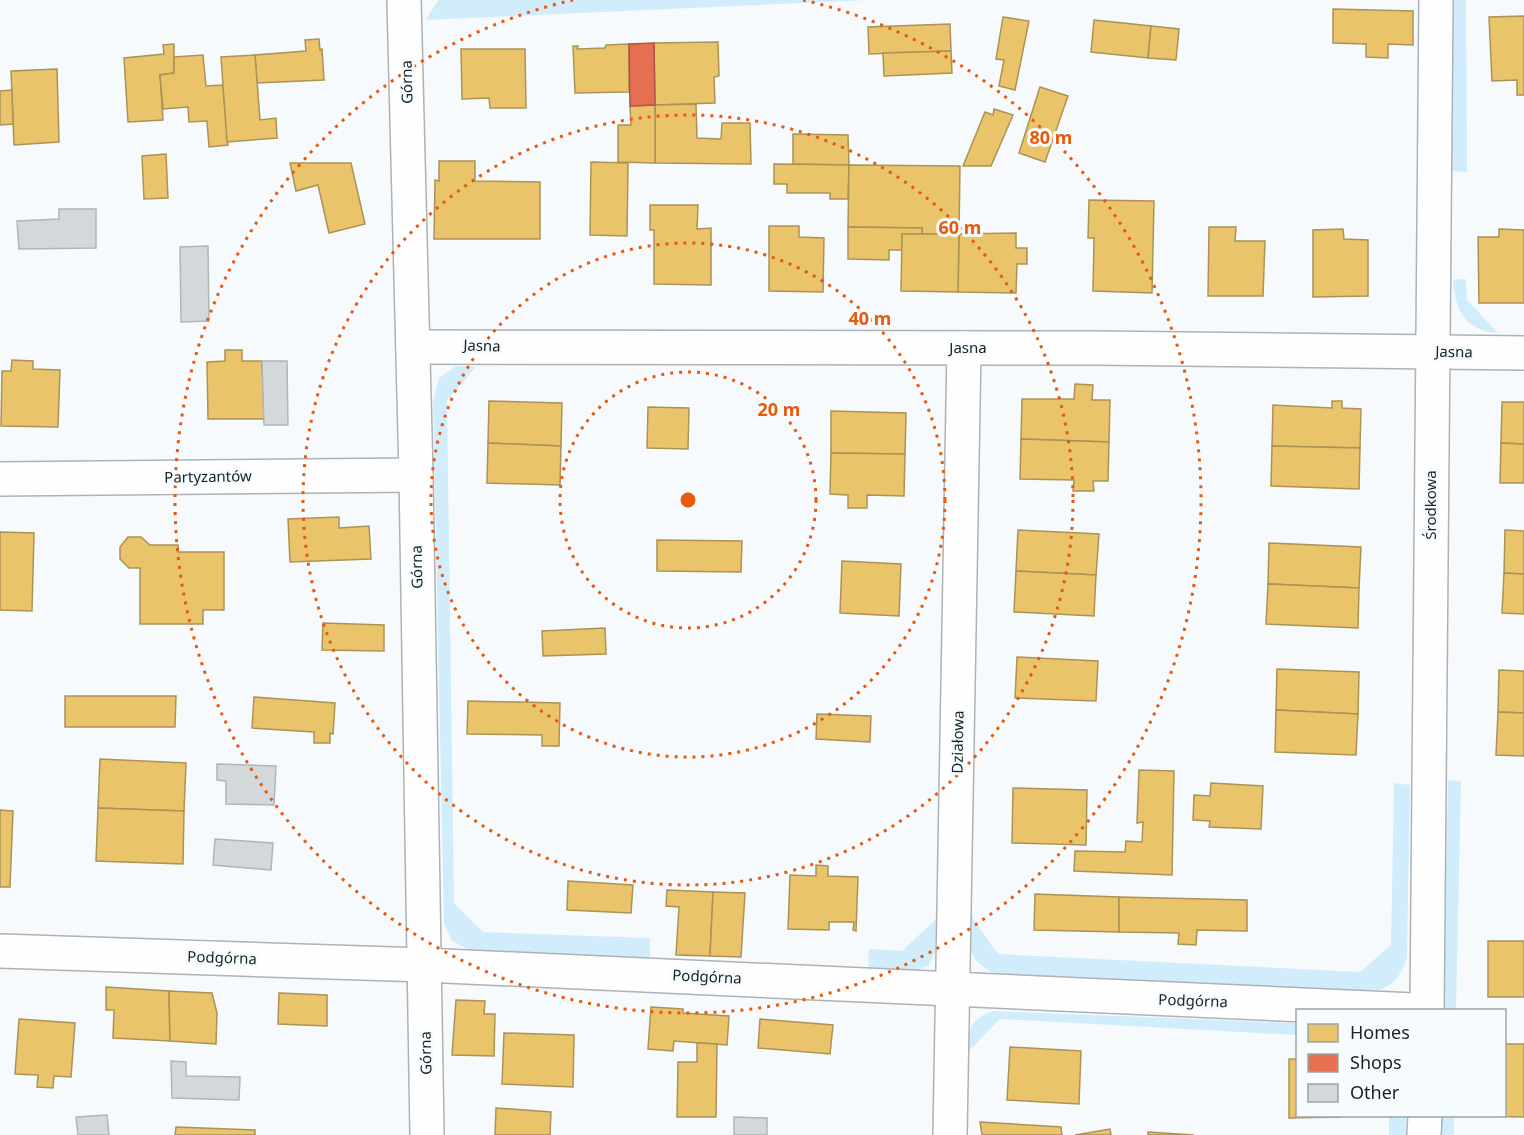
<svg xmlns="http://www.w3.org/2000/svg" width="1524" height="1135" font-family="'Noto Sans',sans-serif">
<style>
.grass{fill:#d1edfb}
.homes{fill:#e9c46a;stroke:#ab9356;stroke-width:1.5}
.shops{fill:#e76f51;stroke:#aa5844;stroke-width:1.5}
.building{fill:#d3d8db;stroke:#b0b5b8;stroke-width:1.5}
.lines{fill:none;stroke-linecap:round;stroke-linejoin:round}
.minor-casing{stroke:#adb2b6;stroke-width:36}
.minor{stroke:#fefeff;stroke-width:33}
.ring{fill:none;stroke:#e8590c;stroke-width:3;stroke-dasharray:3 6}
.labels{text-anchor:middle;stroke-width:6;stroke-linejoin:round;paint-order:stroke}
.street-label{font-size:15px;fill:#1a2226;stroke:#f6fbfd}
.centre{fill:#e8590c;stroke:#f6fbfd;stroke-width:3}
.ring-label{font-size:18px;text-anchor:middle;font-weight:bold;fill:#e8590c;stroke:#f6fbfd;stroke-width:6;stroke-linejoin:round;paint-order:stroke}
</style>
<rect width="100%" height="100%" fill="#f7fafc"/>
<!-- grass -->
<g class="grass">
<path d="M438,0H867L426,20Z"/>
<path d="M1451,0H1466L1467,172L1452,171Z"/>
<path d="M1466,279L1467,300L1498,333C1465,331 1455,310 1453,280Z"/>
<path d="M456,366L476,367L447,401L454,903L483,932L650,938V959L471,951L452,941L444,923L433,400L439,378Z"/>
<path d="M1448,780L1461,781L1456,1010H1443Z"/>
<path d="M1394,783L1410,785L1407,958C1398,980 1394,987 1370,992L996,974C965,959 969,946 970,914L998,954L1360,972L1391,945Z"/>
<path d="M936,919L935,952L929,965L916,971L868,968L869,949L902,951Z"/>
<path d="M993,1011L1298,1023L1297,1035L1000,1019L969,1051C968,1027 970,1020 993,1011Z"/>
<rect x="1389" y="1116" width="17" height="19"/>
<rect x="1441" y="1116" width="13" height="19"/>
</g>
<!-- homes -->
<g class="homes">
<path d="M1333,9L1413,11V45L1388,44V58L1366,57V44L1333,43Z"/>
<path d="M1524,16V95H1517V80L1492,81L1489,17Z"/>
<path d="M1003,17L1029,21L1015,90L999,86L1004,60L996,59Z"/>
<path d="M1094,20L1151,26L1148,58L1091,52Z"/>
<path d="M950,24L951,51L869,54L868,27Z"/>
<path d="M1151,26L1179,29L1176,60L1148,58Z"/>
<path d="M319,39L320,50L322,49L324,80L257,83L255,55L306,51L305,40Z"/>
<path d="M718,42L719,76L714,77L715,103L655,105L654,43Z"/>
<path d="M174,44V73L160,75L163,120L128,122L124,58L164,54L163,45Z"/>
<path d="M629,44V92L575,93L573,46H578L577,49L605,48L606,45Z"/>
<path d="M461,49H525L526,108H490L489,98L462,99Z"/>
<path d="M951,51L952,73L884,76L883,53Z"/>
<path d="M203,55L206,86L223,85L228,145L209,147L207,121L189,122L188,107L163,109L160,75L174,73V57Z"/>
<path d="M255,55L260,120L276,118L277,138L227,142L221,57Z"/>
<path d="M57,69L59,142L14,145L11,71Z"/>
<path d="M1040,87L1068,96L1045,162L1019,153Z"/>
<path d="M12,90L13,124L0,125V91Z"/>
<path d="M696,104L697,138L721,139L722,123H750L751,164L655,163V105Z"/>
<path d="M655,105V163L618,162V125H631L630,106Z"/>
<path d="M994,109L1013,115L991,166H963L985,112L993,115Z"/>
<path d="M793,134L848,135L849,165L793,164Z"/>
<path d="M166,154L168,198L144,199L142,156Z"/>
<path d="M439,161H475V181L540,182V239H434L435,180L439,181Z"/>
<path d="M591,162L628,163L627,236L590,235Z"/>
<path d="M290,163H351L365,224L329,233L318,185L296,191Z"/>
<path d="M774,164L849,165L848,199H830V193H787V184H774Z"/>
<path d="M849,165L960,166L959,234H922V228L848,227Z"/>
<path d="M1089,200L1154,201L1152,293L1093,291L1094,238H1088Z"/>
<path d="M650,205H698L697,229L711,228V285L654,284V230H650Z"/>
<path d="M769,226H799V237L824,238L823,292L769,291Z"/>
<path d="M848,227L922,228V234H902V250H889V260L848,259Z"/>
<path d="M1209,227H1236L1235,241H1265L1263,296H1208Z"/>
<path d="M1343,229L1344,239L1368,240V296L1313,297V230Z"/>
<path d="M1499,229L1524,230V303H1479L1478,237H1499Z"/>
<path d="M1016,233V248H1027V264H1017L1016,293L958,292L959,234Z"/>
<path d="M902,234H959L958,292L901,291Z"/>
<path d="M225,350H242V361H262L264,419H208L207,362L225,361Z"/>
<path d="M12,360L33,361V369L60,370L58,427L1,426L2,371H11Z"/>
<path d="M1075,384L1093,385L1092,400H1110L1109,442L1021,439L1022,399H1074Z"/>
<path d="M489,401L562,403L561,446L488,443Z"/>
<path d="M1332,401H1342V408L1361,409L1360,448L1272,446L1273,405L1332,408Z"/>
<path d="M1502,402H1524V444L1501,443Z"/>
<path d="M648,407L689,408L688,449L647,448Z"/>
<path d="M831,411L906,413L905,454L831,453Z"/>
<path d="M1021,439L1109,442L1108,481H1093L1094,491H1073L1074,480L1020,479Z"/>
<path d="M488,443L561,446L560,485L487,483Z"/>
<path d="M1501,443L1524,444V483H1500Z"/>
<path d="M1272,446L1360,448L1359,489L1271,486Z"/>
<path d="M831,453L905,454L904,496L867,495V508H848V495L830,494Z"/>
<path d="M339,517V528L369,526L371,559L290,562L288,519Z"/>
<path d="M1018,530L1099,534L1096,575L1016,571Z"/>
<path d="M1505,530L1524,531V574L1504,573Z"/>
<path d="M0,532L34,533L32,611L0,610Z"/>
<path d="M128,537H141L150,545H178V552H224V610H203V624H140V568H129L120,559V547Z"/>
<path d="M657,540L742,541L741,572L657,571Z"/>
<path d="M1269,543L1361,547L1359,588L1268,584Z"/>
<path d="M842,561L901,564L899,616L840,613Z"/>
<path d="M1016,571L1096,575L1094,616L1014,612Z"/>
<path d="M1504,573L1524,574V614L1502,613Z"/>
<path d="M1268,584L1359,588L1358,628L1266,624Z"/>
<path d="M323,623L384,625V651L322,650Z"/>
<path d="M605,628L606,654L543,656L542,631Z"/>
<path d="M1017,657L1098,661L1096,701L1015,698Z"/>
<path d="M1277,669L1359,672L1358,714L1276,710Z"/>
<path d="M1499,670L1524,671V713L1498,712Z"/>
<path d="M65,696H176L175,727H65Z"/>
<path d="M254,697L335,703L333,734L330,733V743H314V732L252,728Z"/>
<path d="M468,701L560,703L559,746H542V735L467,734Z"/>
<path d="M1276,710L1358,714L1356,755L1275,752Z"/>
<path d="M1498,712L1524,713V756L1496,755Z"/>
<path d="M817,714L871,716L870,742L816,739Z"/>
<path d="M100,759L186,763L184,811L98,808Z"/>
<path d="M1139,770L1174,771L1172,875L1074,871L1075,851L1125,852L1126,841L1142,842L1143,822L1137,823Z"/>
<path d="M1211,783L1263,786L1261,829L1209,827L1210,821L1193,820L1194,795L1210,796Z"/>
<path d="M1013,788L1087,790L1086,845L1012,843Z"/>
<path d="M98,808L184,811L183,864L96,861Z"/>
<path d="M0,810L13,811L10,887H0Z"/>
<path d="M816,865L828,866V876L858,877L856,931L853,930L854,922H829V930L788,929L790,875L816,876Z"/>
<path d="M568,881L633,885L631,913L567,910Z"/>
<path d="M667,890L713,892L710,956L676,955L679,907L666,906Z"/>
<path d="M713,892L745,893L741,957L710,956Z"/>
<path d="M1035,894L1119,897V932L1034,930Z"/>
<path d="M1119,897L1247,900V931L1197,930L1196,945L1178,944L1179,933L1119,932Z"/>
<rect x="1488" y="941" width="36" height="56"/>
<path d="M106,987L169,991L170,1041L113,1038L114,1010H106Z"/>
<path d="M169,991L212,993L217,1013L216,1044L170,1041Z"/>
<path d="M279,993L327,995V1026L278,1024Z"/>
<path d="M456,1000L485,1001L484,1014H495L494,1056L452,1055Z"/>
<path d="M651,1007L683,1009V1013L729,1016L727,1045L674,1041L673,1051L648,1049Z"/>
<path d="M19,1019L75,1023L71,1077L54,1076L53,1088L37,1087L38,1075L15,1074Z"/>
<path d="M760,1019L833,1025L830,1054L758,1048Z"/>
<path d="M504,1033L574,1035L573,1087L502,1084Z"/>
<path d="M697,1043L717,1044L716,1117H677L678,1062H697Z"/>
<path d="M1504,1044H1524V1117L1485,1116H1504Z"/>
<path d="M1010,1047L1081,1051L1079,1104L1007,1100Z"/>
<path d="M1289,1059H1298V1116L1340,1117L1289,1118Z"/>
<path d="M496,1108L551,1112L550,1135H495Z"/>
<path d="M980,1122L1061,1127L1062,1135H982Z"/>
<path d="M176,1127L255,1130V1135H175Z"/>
<path d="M1110,1129L1111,1135H1075Z"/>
<path d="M1148,1132L1194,1135H1148Z"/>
</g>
<!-- shops -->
<path class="shops" d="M654,43L655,105L630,106L629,44Z"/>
<!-- building -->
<g class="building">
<path d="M59,209H96V248L19,249L17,221L59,219Z"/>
<path d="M208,246L209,321L181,322L180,247Z"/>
<path d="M262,361H287L288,425H264Z"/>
<path d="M217,764L276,766L274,805L226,804V781L217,780Z"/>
<path d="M215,839L273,843L271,870L213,865Z"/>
<path d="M171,1061L186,1062V1076L240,1077L239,1100L172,1098Z"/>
<path d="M107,1115L109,1135H78L76,1117Z"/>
<path d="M734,1117L767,1118V1135H734Z"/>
</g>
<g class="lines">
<defs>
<g id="minor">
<path d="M404,0L416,475L427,1135"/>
<path d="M413,347L1094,348L1524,353"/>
<path d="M0,479L416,475"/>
<path d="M0,951L424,965L1414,1010"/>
<path d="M1427,1010L1436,0"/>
<path d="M950,1135L964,348"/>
<path d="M1424,1135L1425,1116"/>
</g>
</defs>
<!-- minor casing -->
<use href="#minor" class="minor-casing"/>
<!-- minor -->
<use href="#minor" class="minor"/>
</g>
<!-- distance rings -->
<g class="ring">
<circle cx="688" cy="500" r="128"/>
<circle cx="688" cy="500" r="257"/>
<circle cx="688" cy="500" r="385"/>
<path d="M803 0A513 513 0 1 1 573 0"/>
</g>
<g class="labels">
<!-- street labels -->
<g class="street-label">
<text transform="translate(407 82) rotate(-91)" y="5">Górna</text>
<text transform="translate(482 346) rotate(2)" y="5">Jasna</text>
<text x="968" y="353">Jasna</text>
<text transform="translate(1454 352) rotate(1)" y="5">Jasna</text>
<text transform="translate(208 477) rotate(-1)" y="5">Partyzantów</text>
<text transform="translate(1431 505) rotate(-90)" y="5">Środkowa</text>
<text transform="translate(417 567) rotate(-91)" y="5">Górna</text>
<text transform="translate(958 742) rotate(-89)" y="5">Działowa</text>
<text transform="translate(222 958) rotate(2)" y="5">Podgórna</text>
<text transform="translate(707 977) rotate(3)" y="5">Podgórna</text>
<text transform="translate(1193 1001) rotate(2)" y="5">Podgórna</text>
<text transform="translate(426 1053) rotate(-91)" y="5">Górna</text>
</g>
</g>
<circle cx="688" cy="500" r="9" class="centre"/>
<g class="ring-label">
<text x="1051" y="144">80 m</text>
<text x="960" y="234">60 m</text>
<text x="870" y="325">40 m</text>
<text x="779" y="416">20 m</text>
</g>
<!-- legend -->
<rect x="1296" y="1009" width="210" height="108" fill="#f6fbfd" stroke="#9ea4a7" stroke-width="1.5"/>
<rect x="1308" y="1024" width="30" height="18" fill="#e9c46a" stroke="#9ea4a7" stroke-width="1.5"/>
<text x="1350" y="1039" font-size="18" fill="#1a2226">Homes</text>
<rect x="1308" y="1054" width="30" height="18" fill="#e76f51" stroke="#9ea4a7" stroke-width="1.5"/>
<text x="1350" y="1069" font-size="18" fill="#1a2226">Shops</text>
<rect x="1308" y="1084" width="30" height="18" fill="#d3d8db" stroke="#9ea4a7" stroke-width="1.5"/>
<text x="1350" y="1099" font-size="18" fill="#1a2226">Other</text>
</svg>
